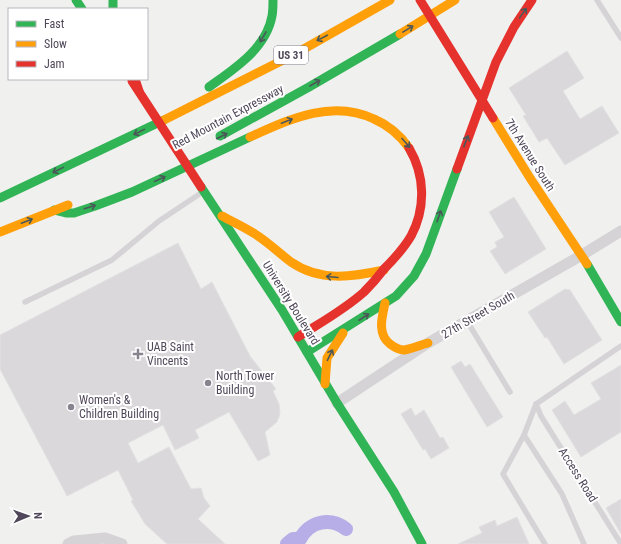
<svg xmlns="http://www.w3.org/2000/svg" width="621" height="544" font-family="'Roboto Condensed',sans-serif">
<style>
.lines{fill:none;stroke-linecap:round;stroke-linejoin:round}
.canal{stroke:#b7aee7;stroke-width:14}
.building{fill:#dad8db;stroke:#e2e1e2}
.lane{stroke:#d5d3d6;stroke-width:5.5}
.street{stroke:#d5d3d6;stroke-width:11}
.fast{stroke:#30b455;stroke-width:9}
.slow{stroke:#ff9f0a;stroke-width:9}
.jam{stroke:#e5322d;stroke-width:9}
.oneway{stroke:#4b5859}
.poi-dot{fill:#88838e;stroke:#fff;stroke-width:1.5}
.labels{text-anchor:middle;stroke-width:4;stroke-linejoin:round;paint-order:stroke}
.shield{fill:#fff;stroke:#847f8c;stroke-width:1}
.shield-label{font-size:11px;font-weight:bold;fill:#50485a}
.street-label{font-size:12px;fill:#50485a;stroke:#fff}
.poi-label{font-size:12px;fill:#50485a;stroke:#fff;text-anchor:start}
</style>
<rect width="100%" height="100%" fill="#f0f0ef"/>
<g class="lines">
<!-- canal -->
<path class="canal" d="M287,544L293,539H300C310,521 330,517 346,529"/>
</g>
<!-- building -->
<g class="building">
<path d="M567,51L584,78L563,91L580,119L602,106L619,133L565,165L547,138L539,142L523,116L526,115L509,88Z"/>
<path d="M514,197L546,249L505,274L490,251L497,247L495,242L504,237L489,212Z"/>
<path d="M178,243L201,289L212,282L250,356L276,389L273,391L279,404L280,414L277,422L265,432L270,455L258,461L229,412L195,430L199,438L175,450L163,425L128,443L138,463L169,447L191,489L201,488L204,498L210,506L198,519L225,544H167L145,524L131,501L133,500L118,470L67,496L0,369V335Z"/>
<path d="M565,289L570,290L602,340L564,364L547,337L545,338L528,312Z"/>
<path d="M461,361L465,367L470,364L503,417L487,427L451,367Z"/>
<path d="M621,365V432L581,457L552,410L565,401L574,415L601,399L591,383Z"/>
<path d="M411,408L415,416L424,410L440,438L443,437L449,448L431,459L425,449L423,450L401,414Z"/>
<path d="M621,499V534L606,508Z"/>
<path d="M517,517L529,544H458L482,533L479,527L495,520L497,526Z"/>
</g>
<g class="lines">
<!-- lane -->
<g class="lane">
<path d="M597,0L621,38"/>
<path d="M25,302L112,260L159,221L204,191"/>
<path d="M467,321L510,392"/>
<path d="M536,404L541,416L621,544"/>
<path d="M536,404L524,435L562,494L584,544"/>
<path d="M536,404L621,346"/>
<path d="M524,435L503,474L545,544"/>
</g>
<!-- street -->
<g class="street">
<path d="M337,403L428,343L582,255L621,231"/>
<path d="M68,544L74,541L105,538L122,544"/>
</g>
<!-- fast -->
<g class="fast">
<path d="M76,0L82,9"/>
<path d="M113,0V9"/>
<path d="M209,87C234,69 266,49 272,16C273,11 273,5 273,0"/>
<path d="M220,136L309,87L400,34"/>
<path d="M201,187L282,310L337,403L394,492L422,544"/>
<path d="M0,198L164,120"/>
<path d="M54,210L66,213H74L95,206L132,192L250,137"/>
<path d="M587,264L621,322"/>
<path d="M307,352L396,296L414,276L426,254L457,169"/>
</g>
<!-- slow -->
<g class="slow">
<path d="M400,34L455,0"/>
<path d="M493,118L530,178L587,264"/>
<path d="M164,120L295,54L390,0"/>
<path d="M250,137C290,119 332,99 374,119C388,125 400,135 409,148"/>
<path d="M222,216C233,222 244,227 255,234C268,242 279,253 291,262C320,282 352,277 384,270"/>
<path d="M0,232L68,205"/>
<path d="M385,303C382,317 377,334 390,344C394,347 398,350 404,350C412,349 420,345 428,343"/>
<path d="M325,384L327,358L343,333"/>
</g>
<!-- jam -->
<g class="jam">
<path d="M420,0L493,118"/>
<path d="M135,79L139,91"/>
<path d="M132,81L201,187"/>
<path d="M457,169L496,62L514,27L532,0"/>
<path d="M298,337C320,323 344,310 364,292C371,285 378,277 384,269C394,259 404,248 411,236C426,208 425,175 409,148"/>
</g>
</g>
<!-- one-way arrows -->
<defs><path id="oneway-shaft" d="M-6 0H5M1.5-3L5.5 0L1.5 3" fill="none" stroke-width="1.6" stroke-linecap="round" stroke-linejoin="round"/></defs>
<g class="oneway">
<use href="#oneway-shaft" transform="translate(523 13) rotate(-55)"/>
<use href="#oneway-shaft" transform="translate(408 29) rotate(-31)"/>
<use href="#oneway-shaft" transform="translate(263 37) rotate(120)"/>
<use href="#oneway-shaft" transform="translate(322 38) rotate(152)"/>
<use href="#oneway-shaft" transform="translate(315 83) rotate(-30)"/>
<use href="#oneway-shaft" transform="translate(287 121) rotate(-21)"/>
<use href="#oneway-shaft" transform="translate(139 132) rotate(154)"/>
<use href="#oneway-shaft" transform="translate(222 136) rotate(-27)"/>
<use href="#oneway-shaft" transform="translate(466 141) rotate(-70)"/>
<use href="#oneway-shaft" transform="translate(406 143) rotate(49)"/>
<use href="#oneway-shaft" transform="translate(58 170) rotate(154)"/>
<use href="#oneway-shaft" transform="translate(160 179) rotate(-25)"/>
<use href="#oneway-shaft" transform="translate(90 207) rotate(-18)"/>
<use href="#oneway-shaft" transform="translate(439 216) rotate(-71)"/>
<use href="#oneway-shaft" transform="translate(27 221) rotate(-21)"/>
<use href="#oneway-shaft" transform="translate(332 277) rotate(-175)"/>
<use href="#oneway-shaft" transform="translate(364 317) rotate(-33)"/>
<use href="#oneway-shaft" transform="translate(330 355) rotate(-64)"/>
</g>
<!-- markers -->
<g class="poi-dot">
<path d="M136 348h4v4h4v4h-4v4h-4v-4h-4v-4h4z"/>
<circle cx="208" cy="383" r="4"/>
<circle cx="71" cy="407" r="4"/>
</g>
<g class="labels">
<!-- shield labels -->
<rect class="shield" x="274" y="46" width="34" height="18" rx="3"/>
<g class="shield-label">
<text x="291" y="59">US 31</text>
</g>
<!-- street labels -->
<g class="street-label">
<text transform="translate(228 117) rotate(-28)" y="4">Red Mountain Expressway</text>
<text transform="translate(530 155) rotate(58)" y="4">7th Avenue South</text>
<text transform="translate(291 303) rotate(58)" y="4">University Boulevard</text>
<text transform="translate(478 315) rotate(-30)" y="4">27th Street South</text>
<text transform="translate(578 475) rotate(58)" y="4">Access Road</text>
</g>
<!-- poi labels -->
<g class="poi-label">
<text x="147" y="351">UAB Saint<tspan x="147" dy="14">Vincents</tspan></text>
<text x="216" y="380">North Tower<tspan x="216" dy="14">Building</tspan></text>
<text x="79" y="404">Women's &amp;<tspan x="79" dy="14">Children Building</tspan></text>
</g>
</g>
<!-- legend -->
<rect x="8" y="8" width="140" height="72" fill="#ffffff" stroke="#b9b6bd"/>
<rect x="16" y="21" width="20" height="6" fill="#30b455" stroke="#b9b6bd"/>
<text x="44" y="28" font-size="12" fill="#50485a">Fast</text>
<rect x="16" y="41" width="20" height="6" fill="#ff9f0a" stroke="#b9b6bd"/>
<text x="44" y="48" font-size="12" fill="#50485a">Slow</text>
<rect x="16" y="61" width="20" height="6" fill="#e5322d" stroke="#b9b6bd"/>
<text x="44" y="68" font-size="12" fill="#50485a">Jam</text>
<!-- north arrow -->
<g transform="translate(28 516) rotate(88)" stroke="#ffffff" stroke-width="3" paint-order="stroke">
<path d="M0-3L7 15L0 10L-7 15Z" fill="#50485a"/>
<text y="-6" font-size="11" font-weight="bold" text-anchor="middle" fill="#50485a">N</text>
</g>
</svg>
